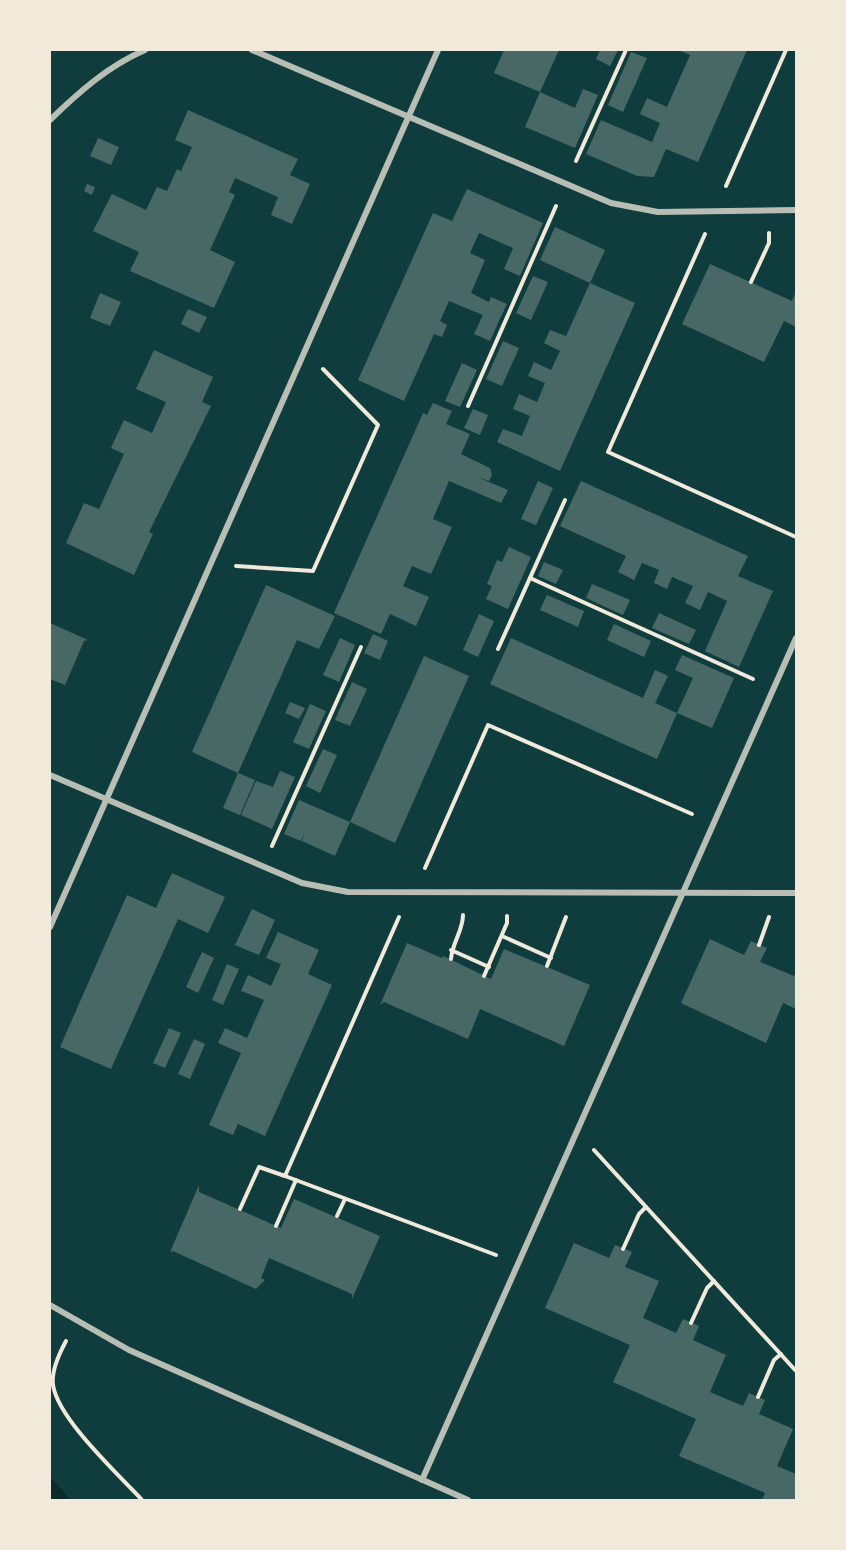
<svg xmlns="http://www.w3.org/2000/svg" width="846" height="1550" font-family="Jost,sans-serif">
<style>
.water{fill:#0a2a2b}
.building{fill:#486865}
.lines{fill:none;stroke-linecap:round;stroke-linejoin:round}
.path{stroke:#f1e9da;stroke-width:4}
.minor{stroke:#b8beb3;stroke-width:6}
</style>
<rect width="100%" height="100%" fill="#0f3d3e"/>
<!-- water -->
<path class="water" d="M50,1477L71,1500H50Z"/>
<!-- building -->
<g class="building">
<path d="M504,50H559L540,92L575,108L583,89L598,95L575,148L525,127L540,92L494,73Z"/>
<path d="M600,50H618L610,66L596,59Z"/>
<path d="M678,50H747L698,162L666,149L654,177L637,176L586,154L601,120L652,142L660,123L640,114L647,98L667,107L690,55Z"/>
<path d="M631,52L647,58L623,112L608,105Z"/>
<path d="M188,110L298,159L290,175L310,184L292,224L271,215L278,197L235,178L229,192L235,195L210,250L235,262L214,308L130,271L139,252L93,231L112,194L146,210L157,187L167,191L177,169L181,171L192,147L175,140Z"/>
<path d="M98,138L119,147L111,165L90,156Z"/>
<path d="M87,184L95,187L92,195L84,191Z"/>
<path d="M467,189L543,223L520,276L504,269L513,248L479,233L470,253L485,260L471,293L489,302L491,297L507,304L498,323L490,341L474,334L483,315L449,301L440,321L447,325L442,337L434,334L404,401L358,380L433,213L452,221Z"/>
<path d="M555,227L605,250L590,283L540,260Z"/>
<path d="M710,264L792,301L796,291V327L784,321L764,362L682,324Z"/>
<path d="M533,276L548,282L531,320L516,313Z"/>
<path d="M590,283L635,303L560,471L497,442L503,429L522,436L530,416L513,409L519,394L537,402L545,383L528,376L534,362L551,370L560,351L544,343L550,330L566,336Z"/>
<path d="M100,293L121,302L110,326L90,318Z"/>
<path d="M188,309L207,317L199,333L181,324Z"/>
<path d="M503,341L519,348L502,386L486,379Z"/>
<path d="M154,350L213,377L202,402L211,406L149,532L153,534L134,575L66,543L84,503L99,509L124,454L111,448L124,420L152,433L166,402L136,389Z"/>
<path d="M462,363L477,370L460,407L445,401Z"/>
<path d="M433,403L452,411L446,424L470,434L461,454L490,468L492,475L489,481L477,477L508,490L501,503L449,481L433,519L452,527L445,543L431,574L412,566L403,586L429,597L416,626L390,614L381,634L334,613L423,413L427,415Z"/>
<path d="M473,409L488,415L480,435L464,428Z"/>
<path d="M538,481L553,488L536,525L521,519Z"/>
<path d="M581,481L748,556L738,576L773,591L739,667L705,651L727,601L708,592L700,610L685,603L693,586L672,577L667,589L654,583L659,570L642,563L634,580L618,572L626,556L560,526Z"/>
<path d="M509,547L531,557L508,609L486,599L492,586L487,584L497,560L502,562Z"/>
<path d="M544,562L563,570L556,584L538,576Z"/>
<path d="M592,584L630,600L623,615L586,598Z"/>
<path d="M266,585L335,616L319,649L297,640L238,773L255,780L240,815L223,808L238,773L192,752Z"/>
<path d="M547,595L584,611L578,627L540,610Z"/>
<path d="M659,613L696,630L689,644L652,628Z"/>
<path d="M479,614L494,621L478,657L463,650Z"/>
<path d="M50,623L88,640L84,641L65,685L50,679Z"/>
<path d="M614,624L651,641L644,657L607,640Z"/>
<path d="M373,634L388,641L380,660L364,653Z"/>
<path d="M340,638L355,645L339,682L323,675Z"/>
<path d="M511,638L643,698L655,670L668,676L655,703L677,713L657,759L490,684Z"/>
<path d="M682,655L734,678L712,728L677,713L693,678L675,670Z"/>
<path d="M424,656L469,676L395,843L350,822Z"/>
<path d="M352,682L367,689L350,726L335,720Z"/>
<path d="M290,702L305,708L299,719L285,713Z"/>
<path d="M310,704L326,711L309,749L293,742Z"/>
<path d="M323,749L337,755L320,793L306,786Z"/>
<path d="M280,771L295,777L272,829L241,815L256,781L273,787Z"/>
<path d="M299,800L350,822L335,856L302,841L304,833L301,841L284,834Z"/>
<path d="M172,873L225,897L208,933L178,919L111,1069L60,1047L127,895L156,908Z"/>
<path d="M252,909L275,920L259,955L235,945Z"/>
<path d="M278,932L319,950L308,974L332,985L265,1136L238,1124L233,1135L209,1125L241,1053L218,1043L225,1028L247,1038L264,1000L241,991L248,975L271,986L281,964L266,958Z"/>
<path d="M710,939L744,955L751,941L767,948L760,962L794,976L796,971V1009L783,1003L766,1043L681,1003Z"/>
<path d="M407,943L442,958L443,956L491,979L504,949L590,985L564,1046L480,1009L468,1039L384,1002L380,1005Z"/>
<path d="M202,952L214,958L198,993L186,987Z"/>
<path d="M227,964L239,969L223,1005L212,1000Z"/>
<path d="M169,1028L181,1033L165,1068L153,1063Z"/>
<path d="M194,1039L205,1044L190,1079L178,1074Z"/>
<path d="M199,1185V1192L281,1228L294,1199L380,1236L352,1299V1294L269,1258L261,1278L265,1280L256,1289L173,1251L170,1252Z"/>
<path d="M574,1243L609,1258L615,1245L632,1252L625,1267L659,1281L643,1318L676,1333L683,1319L699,1326L693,1340L726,1355L710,1392L743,1406L749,1393L765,1400L759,1414L793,1429L777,1466L796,1474V1500H762L765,1493L679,1456L696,1419L613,1382L630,1345L545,1308Z"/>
</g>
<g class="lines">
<!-- path -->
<g class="path">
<path d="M576,161L626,50"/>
<path d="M726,186L786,50"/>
<path d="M705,234L608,452L796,537"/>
<path d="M751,282L769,243V233"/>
<path d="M468,406L556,206"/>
<path d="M236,566L313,571L378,425L323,369"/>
<path d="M530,578L753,679"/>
<path d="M498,649L565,500"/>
<path d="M272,846L361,647"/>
<path d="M425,868L488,725L692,814"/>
<path d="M399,917L285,1176L496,1255"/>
<path d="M502,936L551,958"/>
<path d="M759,945L769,917"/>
<path d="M451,950L489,967"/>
<path d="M451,959C452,943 463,931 463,915"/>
<path d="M547,966L566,917"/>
<path d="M484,976L507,923V916"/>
<path d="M594,1150L796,1371"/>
<path d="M240,1209L259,1167L285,1176"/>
<path d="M337,1216L345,1199"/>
<path d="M276,1226L296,1180"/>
<path d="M623,1249L639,1214L646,1207"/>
<path d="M691,1323L707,1288L714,1281"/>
<path d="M66,1341C59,1354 51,1371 53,1385C58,1419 118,1474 142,1500"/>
<path d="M758,1397L774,1360L781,1354"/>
</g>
<!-- minor -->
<g class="minor">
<path d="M252,50L611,203L658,212L796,210"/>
<path d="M50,120C79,92 108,66 145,50"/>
<path d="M50,775L302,883L348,892L796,893"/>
<path d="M50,927L438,50"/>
<path d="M50,1305L129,1350L468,1500"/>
<path d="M422,1480L796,638"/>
</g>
</g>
<!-- border -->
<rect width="846" height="1550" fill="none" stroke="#f1e9da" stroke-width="102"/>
</svg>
